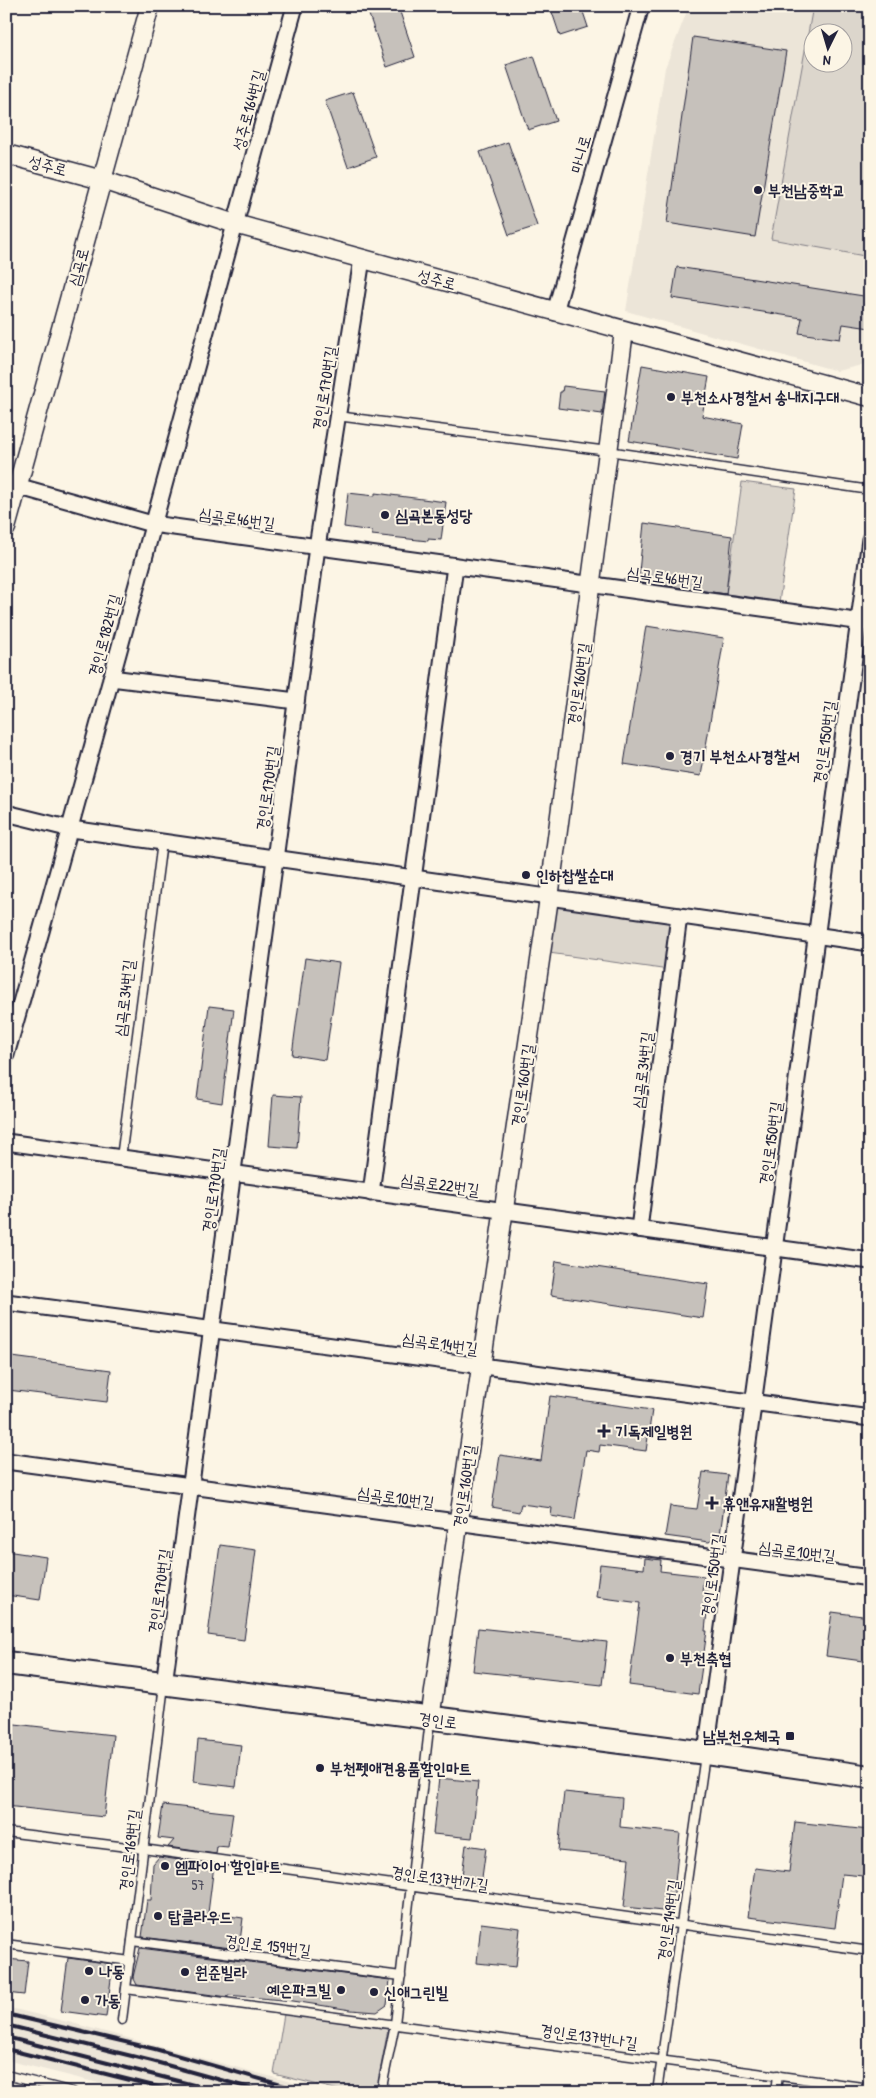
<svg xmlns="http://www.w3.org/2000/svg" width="876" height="2098" font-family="'Patrick Hand','Poor Story',sans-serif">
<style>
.built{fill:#ece5d8;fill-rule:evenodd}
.green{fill:#dcd6cc;stroke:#7f7c84;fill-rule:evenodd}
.building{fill:#c6c1bb;stroke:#22223b}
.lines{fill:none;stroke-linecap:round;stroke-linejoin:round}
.service-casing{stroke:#22223b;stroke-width:11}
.minor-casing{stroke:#22223b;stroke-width:19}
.tertiary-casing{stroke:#22223b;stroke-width:21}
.primary-casing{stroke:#22223b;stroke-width:26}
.service{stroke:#fcf5e5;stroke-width:8}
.minor{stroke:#fcf5e5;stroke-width:15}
.tertiary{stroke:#fcf5e5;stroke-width:18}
.primary{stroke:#fcf5e5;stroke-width:22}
.rail{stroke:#22223b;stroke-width:4}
.poi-dot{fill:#22223b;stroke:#fcf5e5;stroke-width:2}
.labels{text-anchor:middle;stroke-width:4;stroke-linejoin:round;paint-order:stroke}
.number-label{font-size:14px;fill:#4b4a5b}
.street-label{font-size:16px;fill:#22223b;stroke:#fcf5e5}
.poi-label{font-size:16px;font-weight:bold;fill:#22223b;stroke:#fcf5e5;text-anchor:start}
</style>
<rect width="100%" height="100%" fill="#fcf5e5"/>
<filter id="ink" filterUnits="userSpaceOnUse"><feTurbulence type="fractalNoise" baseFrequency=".02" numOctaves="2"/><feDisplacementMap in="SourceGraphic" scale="10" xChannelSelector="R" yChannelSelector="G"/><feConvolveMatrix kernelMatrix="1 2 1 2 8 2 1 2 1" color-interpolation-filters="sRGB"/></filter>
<g filter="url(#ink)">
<!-- built -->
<g class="built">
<path d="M689,6H870V363L837,371L626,311L665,68ZM814,32H844V62H814Z"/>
<path d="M6,2007L72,2023L328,2092H134L6,2060Z"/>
</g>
<!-- green -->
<g class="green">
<path d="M813,6H870V257L771,239ZM814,32H844V62H814Z"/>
<path d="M742,482L796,489L779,602L726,594Z"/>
<path d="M556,903L674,921L669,970L549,953Z"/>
<path d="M284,2014L388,2029L376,2092H347L274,2074Z"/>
</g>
<!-- building -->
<g class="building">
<path d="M366,6H398L415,57L387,67Z"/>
<path d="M550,6H581L588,27L560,36Z"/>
<path d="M693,37L786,51L755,237L667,223Z"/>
<path d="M534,56L556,121L528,130L506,65Z"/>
<path d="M353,92L376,157L348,167L325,101Z"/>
<path d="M508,142L537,226L509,235L480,152Z"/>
<path d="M677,267L870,297V328L843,324L840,339L799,333L802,318L672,298Z"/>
<path d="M642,365L709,377L702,416L743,424L737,459L629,441Z"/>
<path d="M563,386L605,391L602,414L558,408L560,392H562Z"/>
<path d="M348,493L375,496V493L446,502L441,540L428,539V541L372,535V531L344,527Z"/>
<path d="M644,523L732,536L726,594L638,582Z"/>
<path d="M646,626L724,638L701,776L624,764Z"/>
<path d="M305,958L339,963L325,1060L292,1055Z"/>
<path d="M209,1006L234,1009L222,1103L197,1099Z"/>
<path d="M273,1095L301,1097L297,1148L269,1146Z"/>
<path d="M556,1261L708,1284L703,1318L551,1295Z"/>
<path d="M12,1357L111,1370L107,1402L8,1390Z"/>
<path d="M550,1396L652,1410L646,1451L600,1445L599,1452L586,1450L575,1520L551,1516L552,1508L521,1504L519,1512L492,1507L500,1455L541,1461Z"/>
<path d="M703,1472L728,1475L720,1535L709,1542L665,1536L670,1506L697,1509Z"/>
<path d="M220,1545L256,1550L244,1640L208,1635Z"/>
<path d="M6,1551L46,1557L40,1600L6,1595Z"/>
<path d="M645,1558L661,1560L660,1571L704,1576L702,1591L709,1592L705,1631H707L698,1694L629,1685L640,1603L596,1597L600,1564L644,1569Z"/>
<path d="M832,1612L870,1617V1662L826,1656Z"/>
<path d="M478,1628L607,1642L602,1685L473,1671Z"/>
<path d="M6,1723L113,1735L104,1817L6,1806Z"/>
<path d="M198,1740L241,1745L236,1787L194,1782Z"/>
<path d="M439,1778L478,1782L472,1838L433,1834Z"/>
<path d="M564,1792L622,1798L620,1827L680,1833L672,1912L624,1907L629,1858L558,1851Z"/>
<path d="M163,1805L233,1813L228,1847L217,1846L216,1854L168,1847L174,1840L158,1838Z"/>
<path d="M795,1822L869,1830L863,1876L842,1874L835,1928L748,1917L755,1868L789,1872Z"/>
<path d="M466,1845L486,1848L481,1885L461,1883Z"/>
<path d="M159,1857L214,1865L208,1913L243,1918L239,1949L142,1937L147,1900H151L153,1864Z"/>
<path d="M481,1923L520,1928L516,1967L477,1963Z"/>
<path d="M140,1948L390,1980L387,2005L377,2012L351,2010L293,2001L228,1995V1997L137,1985L133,1977Z"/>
<path d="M68,1958L113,1964L106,2017L61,2011Z"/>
<path d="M6,1959L28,1961L24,1995L6,1993Z"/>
</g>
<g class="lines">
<defs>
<g id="service">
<path d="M337,416L608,451L870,490"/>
<path d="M121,1158L162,842"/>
<path d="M6,1832L143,1849L870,1951"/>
<path d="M132,1941L401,1976"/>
<path d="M6,1944L130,1961"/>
<path d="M126,1989L870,2088"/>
<path d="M122,2020L164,1685"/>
<path d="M6,2075L73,2092"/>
<path d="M381,2092L395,2024L430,1720"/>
<path d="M657,2092L705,1755"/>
<path d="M776,2092L778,2075"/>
</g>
<g id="minor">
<path d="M555,312L641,6"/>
<path d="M6,483L152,524L870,623"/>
<path d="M111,678L296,701"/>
<path d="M6,813L71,829L870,943"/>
<path d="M6,1055C106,706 198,356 295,6"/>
<path d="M6,1142L870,1261"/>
<path d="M371,1193L455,566"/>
<path d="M639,1229L679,916"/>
<path d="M6,1302L870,1418"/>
<path d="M6,1461L870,1578"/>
<path d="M164,1684L317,547L362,259"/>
<path d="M706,1753L870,539"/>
</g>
<g id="tertiary">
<path d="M6,154L102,180L235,224L870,397"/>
<path d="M6,528L150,6"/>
<path d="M430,1719L549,898L624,331"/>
</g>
<path id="primary" d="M6,1663L706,1753L870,1777"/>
</defs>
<!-- service casing -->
<use href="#service" class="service-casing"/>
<!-- minor casing -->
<use href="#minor" class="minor-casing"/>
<!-- tertiary casing -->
<use href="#tertiary" class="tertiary-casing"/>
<!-- primary casing -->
<use href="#primary" class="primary-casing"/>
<!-- service -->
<use href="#service" class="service"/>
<!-- minor -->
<use href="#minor" class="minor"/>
<!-- tertiary -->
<use href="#tertiary" class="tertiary"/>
<!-- primary -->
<use href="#primary" class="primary"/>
<!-- rail -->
<g class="rail">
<path d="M6,2014L155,2049L306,2092"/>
<path d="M6,2025L152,2061L264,2092"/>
<path d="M6,2037L221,2092"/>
<path d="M6,2049L178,2092"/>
</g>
</g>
</g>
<!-- markers -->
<g class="poi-dot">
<circle cx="758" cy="190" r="5"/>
<circle cx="671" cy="397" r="5"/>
<circle cx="385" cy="515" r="5"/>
<circle cx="670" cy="756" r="5"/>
<circle cx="526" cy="875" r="5"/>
<path d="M601.5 1423.5h5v5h5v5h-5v5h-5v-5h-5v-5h5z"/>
<path d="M709.5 1495.5h5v5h5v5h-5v5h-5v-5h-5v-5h5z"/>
<circle cx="670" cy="1658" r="5"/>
<rect x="785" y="1731" width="10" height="10" rx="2.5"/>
<circle cx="320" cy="1768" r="5"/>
<circle cx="165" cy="1866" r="5"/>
<circle cx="158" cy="1916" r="5"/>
<circle cx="89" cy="1971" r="5"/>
<circle cx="185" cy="1972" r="5"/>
<circle cx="341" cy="1990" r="5"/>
<circle cx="374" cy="1992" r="5"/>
<circle cx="85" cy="2000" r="5"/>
</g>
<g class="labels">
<!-- number labels -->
<g class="number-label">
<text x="198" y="1890">57</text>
</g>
<!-- street labels -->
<g class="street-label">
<text transform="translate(248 110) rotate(-75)" y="6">성주로164번길</text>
<text transform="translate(580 154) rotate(-74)" y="6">마니로</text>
<text transform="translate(48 165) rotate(15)" y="6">성주로</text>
<text transform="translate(78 267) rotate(-75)" y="6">심곡로</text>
<text transform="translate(437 279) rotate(15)" y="6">성주로</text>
<text transform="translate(324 388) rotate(-81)" y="6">경인로170번길</text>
<text transform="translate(237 518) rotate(8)" y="6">심곡로46번길</text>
<text transform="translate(665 577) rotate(8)" y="6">심곡로46번길</text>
<text transform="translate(104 635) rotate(-75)" y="6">경인로182번길</text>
<text transform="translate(578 684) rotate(-82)" y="6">경인로160번길</text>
<text transform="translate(824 742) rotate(-82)" y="6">경인로150번길</text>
<text transform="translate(267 788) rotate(-82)" y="6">경인로170번길</text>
<text transform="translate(124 998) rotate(-83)" y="6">심곡로34번길</text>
<text transform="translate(642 1070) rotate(-83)" y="6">심곡로34번길</text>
<text transform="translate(522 1085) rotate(-82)" y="6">경인로160번길</text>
<text transform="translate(770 1143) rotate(-82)" y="6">경인로150번길</text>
<text transform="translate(440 1184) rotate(8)" y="6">심곡로22번길</text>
<text transform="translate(213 1190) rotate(-82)" y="6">경인로170번길</text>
<text transform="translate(440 1343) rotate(8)" y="6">심곡로14번길</text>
<text transform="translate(464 1486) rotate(-82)" y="6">경인로160번길</text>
<text transform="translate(396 1497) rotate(8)" y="6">심곡로10번길</text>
<text transform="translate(797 1551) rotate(7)" y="6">심곡로10번길</text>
<text transform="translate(712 1575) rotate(-82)" y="6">경인로150번길</text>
<text transform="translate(159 1591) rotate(-82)" y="6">경인로170번길</text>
<text transform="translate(438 1720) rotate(7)" y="6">경인로</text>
<text transform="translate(129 1850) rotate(-83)" y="6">경인로169번길</text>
<text transform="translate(440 1878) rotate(8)" y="6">경인로137번가길</text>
<text transform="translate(668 1920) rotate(-82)" y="6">경인로149번길</text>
<text transform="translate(268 1945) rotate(7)" y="6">경인로 159번길</text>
<text transform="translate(589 2036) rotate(8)" y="6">경인로137번나길</text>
</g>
<!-- poi labels -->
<g class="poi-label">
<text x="768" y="196">부천남중학교</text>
<text x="681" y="403">부천소사경찰서 송내지구대</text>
<text x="395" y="521">심곡본동성당</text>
<text x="680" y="762">경기 부천소사경찰서</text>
<text x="536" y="881">인하찹쌀순대</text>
<text x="615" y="1437">기독제일병원</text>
<text x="723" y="1509">휴앤유재활병원</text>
<text x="680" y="1664">부천축협</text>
<text x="780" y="1742" text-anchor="end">남부천우체국</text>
<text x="330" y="1774">부천펫애견용품할인마트</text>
<text x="175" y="1872">엠파이어 할인마트</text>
<text x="168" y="1922">탑클라우드</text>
<text x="99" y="1977">나동</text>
<text x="195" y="1978">원준빌라</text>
<text x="331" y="1996" text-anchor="end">예은파크빌</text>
<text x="384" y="1998">신애그린빌</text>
<text x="95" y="2006">가동</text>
</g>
</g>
<!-- margin -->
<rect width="876" height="2098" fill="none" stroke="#fcf5e5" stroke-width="25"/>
<rect x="12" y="12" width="851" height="2073" fill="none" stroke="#22223b" stroke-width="2" filter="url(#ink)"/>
<!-- north arrow -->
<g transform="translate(828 48) rotate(185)"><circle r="24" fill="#fcf5e5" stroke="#a5a1a1"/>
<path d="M0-4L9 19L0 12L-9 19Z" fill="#22223b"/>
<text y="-8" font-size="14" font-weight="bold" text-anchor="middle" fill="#22223b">N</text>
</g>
</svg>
